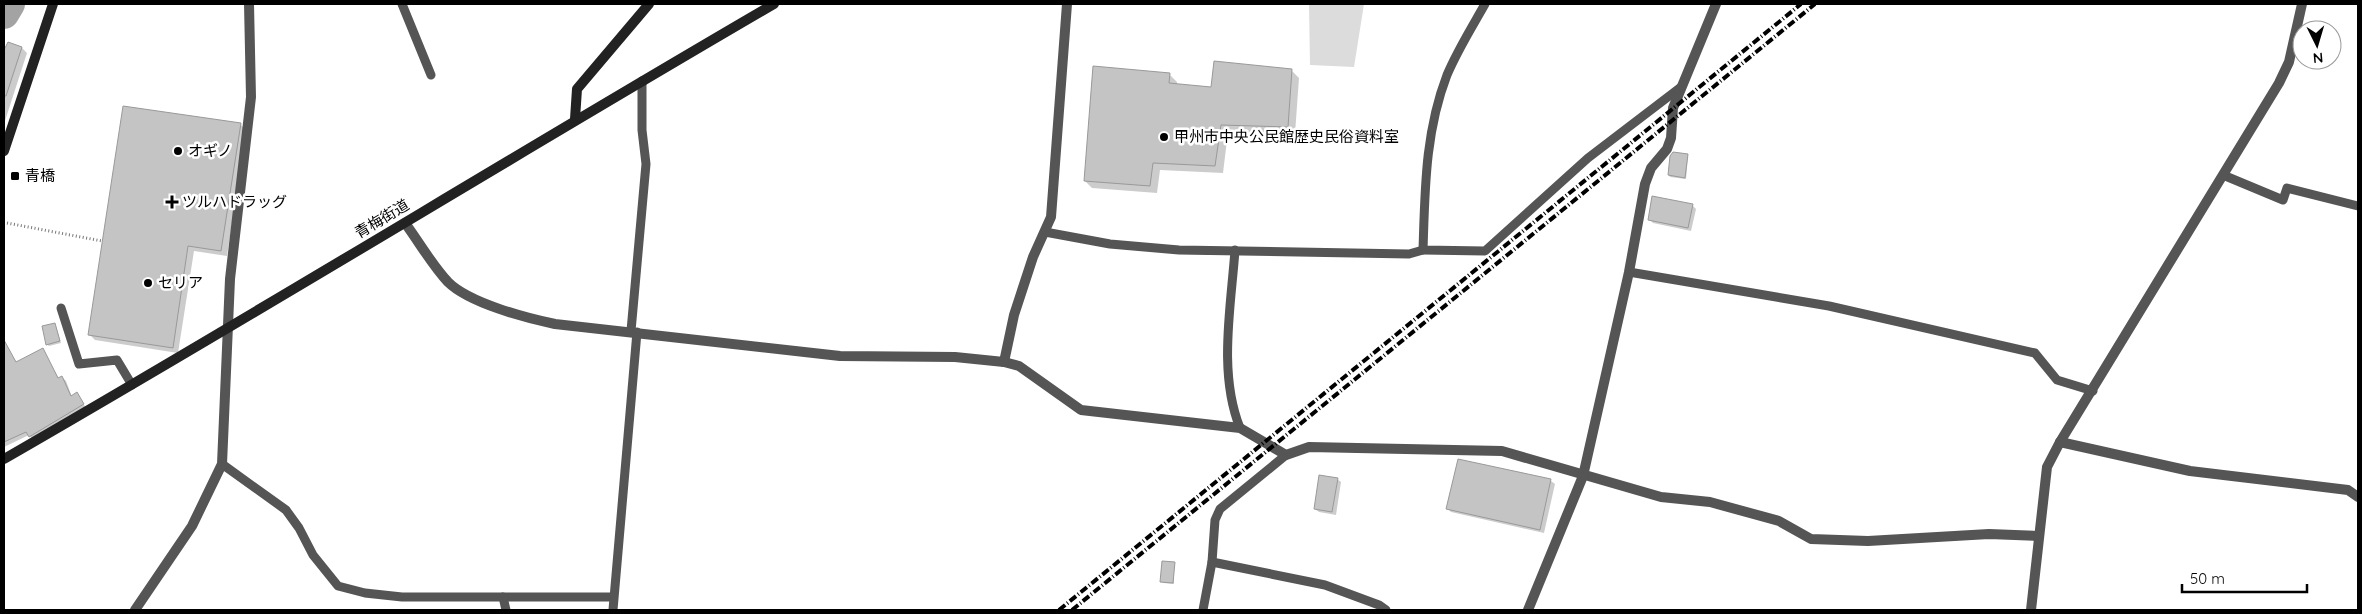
<svg xmlns="http://www.w3.org/2000/svg" width="2362" height="614" font-family="Quicksand,'Noto Sans JP',sans-serif">
<style>
.green{fill:#dcdcdc}
.shadow{fill:#0003}
.lines{fill:none;stroke-linecap:round;stroke-linejoin:round}
.river{stroke:#a3a3a3;stroke-width:30}
.building{fill:#c4c4c4;stroke:#999}
.path{stroke:#777;stroke-width:3;stroke-dasharray:1 2.5;stroke-linecap:butt}
.lane{stroke:#555;stroke-width:9}
.street{stroke:#555;stroke-width:10}
.secondary{stroke:#222;stroke-width:10}
.rail{stroke:#000;stroke-width:4;stroke-dasharray:8 2.5 1 2.5;stroke-linecap:butt}
.poi-dot{fill:#000;stroke:#fff;stroke-width:2}
.labels{text-anchor:middle;stroke-width:5;stroke-linejoin:round;paint-order:stroke}
.poi-label{font-size:15px;fill:#000;stroke:#fff;text-anchor:start}
.street-label{font-size:15px;fill:#000;stroke:#fff}
</style>
<rect width="100%" height="100%" fill="#fff"/>
<!-- green -->
<path class="green" d="M1309,4H1364L1354,67L1310,65Z"/>
<!-- shadow -->
<g class="shadow">
<path d="M9,44L22,48L27,53L4,124V51Z"/>
<path d="M1291,70L1299,78L1295,134L1228,132L1223,173L1160,170L1157,193L1092,188L1085,181L1169,74L1177,82V85L1212,88Z"/>
<path d="M240,124L246,130L227,256L194,251L178,353L95,340L89,334Z"/>
<path d="M1688,155L1686,179L1670,177L1669,175Z"/>
<path d="M1692,205L1696,209L1691,231L1653,223L1649,219Z"/>
<path d="M55,324L61,343L49,346L47,344Z"/>
<path d="M43,350L59,379L62,377L66,381L72,397L77,394L86,408L33,440L29,435L4,447V410L9,411L4,399L14,388L4,367V358L11,354L17,363Z"/>
<path d="M1459,460L1551,481L1555,484L1544,533L1451,512L1448,509Z"/>
<path d="M1337,479L1341,482L1336,515L1319,512L1315,509Z"/>
<path d="M1174,563V584L1163,583L1161,581Z"/>
</g>
<g class="lines">
<!-- river -->
<path class="river" d="M4,14L10,4"/>
</g>
<!-- building -->
<g class="building">
<path d="M8,42L22,47L6,96H4V50Z"/>
<path d="M1214,61L1292,69L1288,127L1221,125L1215,166L1153,163L1150,186L1084,181L1093,66L1170,73L1169,83L1211,87Z"/>
<path d="M123,106L241,123L221,251L188,246L173,348L88,335Z"/>
<path d="M1673,152L1688,154L1685,178L1668,175L1670,156Z"/>
<path d="M1652,196L1693,204L1688,228L1648,220Z"/>
<path d="M55,323L60,341L46,345L42,326Z"/>
<path d="M4,340L16,362L43,348L58,378L62,376L71,396L77,392L84,404L29,437L26,432L4,442Z"/>
<path d="M1458,459L1551,479L1540,530L1446,509Z"/>
<path d="M1319,475L1338,478L1332,512L1314,509Z"/>
<path d="M1162,561L1175,562L1173,583L1160,582Z"/>
</g>
<g class="lines">
<!-- path -->
<path class="path" d="M7,223L102,241"/>
<!-- lane -->
<g class="lane">
<path d="M402,4L431,75"/>
<path d="M1485,4C1472,27 1457,51 1447,75C1425,132 1425,190 1423,250L1485,251L1588,158L1681,87"/>
<path d="M2223,175L2283,200L2287,188L2358,206"/>
<path d="M1045,232L1110,244L1179,250L1409,254L1423,250"/>
<path d="M1235,250C1231,307 1218,373 1240,428"/>
<path d="M1629,272L1829,306L2035,353L2057,380L2093,391"/>
<path d="M61,308L79,364L117,360L132,385"/>
<path d="M631,331L646,164L642,130V81"/>
<path d="M222,464L286,510L299,528L313,555L338,586L365,593L402,597H613"/>
<path d="M1212,562L1325,585L1379,605L1386,610"/>
<path d="M503,597L506,610"/>
<path d="M613,610L637,332"/>
<path d="M1203,610L1212,562L1215,520L1220,509L1286,455"/>
</g>
<!-- street -->
<g class="street">
<path d="M405,223C419,242 432,265 448,282C469,303 526,318 555,324L840,356L955,357L1004,362L1019,366L1081,410L1240,428L1286,455L1309,447L1502,451L1661,497L1710,502L1779,521L1811,539L1868,541L1989,534L2038,536"/>
<path d="M1004,362L1014,315L1033,257L1051,217L1067,4"/>
<path d="M2060,442L2190,471L2348,490L2358,497"/>
<path d="M135,610L192,526L222,464L230,279L251,97L249,4"/>
<path d="M1528,610L1583,476L1629,272L1645,184L1651,168L1667,149L1671,138L1673,108L1716,4"/>
<path d="M2031,610L2047,467L2060,442L2279,83L2289,62L2302,4"/>
</g>
<!-- secondary -->
<g class="secondary">
<path d="M575,119L577,89L649,4"/>
<path d="M4,151L53,4"/>
<path d="M4,459C263,310 516,154 774,4"/>
</g>
<!-- rail -->
<g class="rail">
<path d="M1059,610L1801,4"/>
<path d="M1072,610L1815,4"/>
</g>
</g>
<!-- markers -->
<g class="poi-dot">
<circle cx="1164" cy="137" r="5"/>
<circle cx="178" cy="151" r="5"/>
<rect x="10" y="171" width="10" height="10" rx="2.5"/>
<path d="M169.5 194.5h5v5h5v5h-5v5h-5v-5h-5v-5h5z"/>
<circle cx="148" cy="283" r="5"/>
</g>
<g class="labels">
<!-- poi labels -->
<g class="poi-label">
<text x="1174" y="142">甲州市中央公民館歴史民俗資料室</text>
<text x="188" y="156">オギノ</text>
<text x="25" y="181">青橋</text>
<text x="182" y="207">ツルハドラッグ</text>
<text x="158" y="288">セリア</text>
</g>
<!-- street labels -->
<g class="street-label">
<text transform="translate(382 219) rotate(-31)" y="5">青梅街道</text>
</g>
</g>
<!-- border -->
<rect width="2362" height="614" fill="none" stroke="#000000" stroke-width="10"/>
<!-- north arrow -->
<g transform="translate(2317 45) rotate(175)"><circle r="24" fill="#ffffff" stroke="#999999"/>
<path d="M0-4L9 19L0 12L-9 19Z" fill="#000000"/>
<text y="-8" font-size="14" font-weight="bold" text-anchor="middle" fill="#000000">N</text>
</g>
<!-- scale -->
<path d="M2182 584v8h125v-8" fill="none" stroke="#000000" stroke-width="2.5"/>
<text x="2190" y="584" font-size="15" fill="#000000" stroke="#ffffff" stroke-width="4" paint-order="stroke">50 m</text>
</svg>
